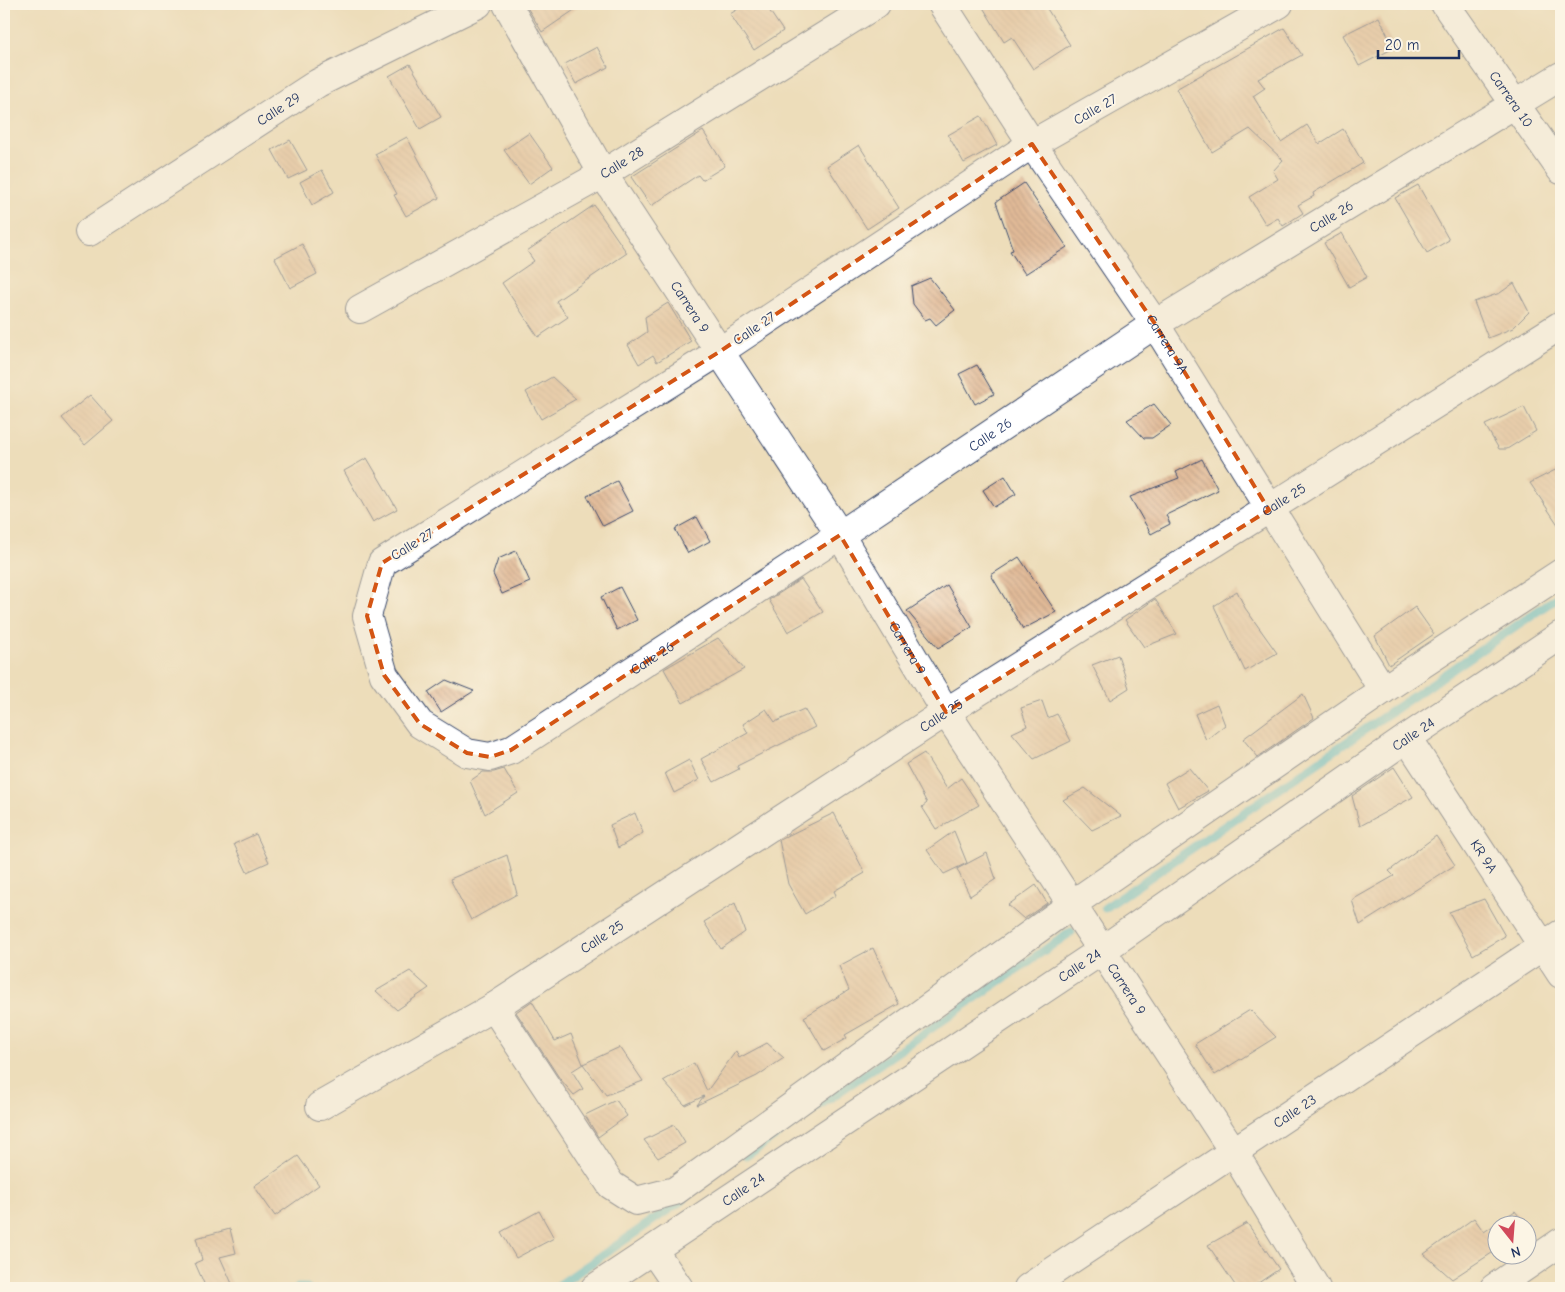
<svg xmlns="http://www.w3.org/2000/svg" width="1565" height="1292" font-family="'Comic Neue',sans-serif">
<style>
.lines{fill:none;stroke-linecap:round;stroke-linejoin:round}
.stream{stroke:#55bfd1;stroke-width:9}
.building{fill:url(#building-back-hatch)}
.minor-casing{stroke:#3a496c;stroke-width:30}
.minor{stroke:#fff;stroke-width:28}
.marked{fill:none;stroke:#d45514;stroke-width:4;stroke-dasharray:10 6;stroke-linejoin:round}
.labels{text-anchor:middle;stroke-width:4;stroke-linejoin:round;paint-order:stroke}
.street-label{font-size:14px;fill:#1b2f5e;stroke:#fcf5e5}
</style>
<defs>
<pattern id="building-back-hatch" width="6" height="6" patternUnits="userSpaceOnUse" patternTransform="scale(1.25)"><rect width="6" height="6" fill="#e1ba97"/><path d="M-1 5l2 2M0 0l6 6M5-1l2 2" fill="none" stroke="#c0a085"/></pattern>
</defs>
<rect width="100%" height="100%" fill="#fcf5e5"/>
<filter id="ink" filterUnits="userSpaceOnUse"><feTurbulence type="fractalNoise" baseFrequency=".02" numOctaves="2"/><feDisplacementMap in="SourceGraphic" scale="10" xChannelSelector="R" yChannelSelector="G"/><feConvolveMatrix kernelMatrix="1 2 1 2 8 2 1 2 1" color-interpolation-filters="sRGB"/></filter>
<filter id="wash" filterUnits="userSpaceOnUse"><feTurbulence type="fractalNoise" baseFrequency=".0096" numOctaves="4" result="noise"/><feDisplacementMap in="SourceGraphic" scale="20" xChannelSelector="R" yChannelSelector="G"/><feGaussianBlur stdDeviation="1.12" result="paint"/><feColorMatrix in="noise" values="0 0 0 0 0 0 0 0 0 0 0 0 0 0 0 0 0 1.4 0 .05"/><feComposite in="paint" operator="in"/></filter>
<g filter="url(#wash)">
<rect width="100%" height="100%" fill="#edddba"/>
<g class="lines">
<!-- stream -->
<g class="stream">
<path d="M1105,908L1561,595"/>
<path d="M746,1156L1071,932"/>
<path d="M298,1288H307"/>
<path d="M555,1288L684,1199"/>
</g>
</g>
<g id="blocks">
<!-- building -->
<g class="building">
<path d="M525,4H583L542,32Z"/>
<path d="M746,4H765L783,31L754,50L730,14Z"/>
<path d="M981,4H1044L1070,45L1033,69L1012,37L1004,42Z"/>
<path d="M1379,17L1394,48L1359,66L1343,35Z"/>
<path d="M1284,28L1302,55L1258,79L1265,88L1253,96L1281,142L1307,125L1319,144L1343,129L1363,163L1313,193L1314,196L1298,205L1303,213L1283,226L1278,218L1266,225L1249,197L1278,179L1273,171L1283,160L1250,129L1212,152L1176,89Z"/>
<path d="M597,47L608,67L576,84L565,64Z"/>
<path d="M410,64L441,117L420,129L389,76Z"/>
<path d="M981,116L997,145L964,163L948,135Z"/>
<path d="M703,131L725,166L702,180L698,175L651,206L631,177Z"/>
<path d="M529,133L553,167L529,184L504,150Z"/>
<path d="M407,137L439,198L406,216L394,195L397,194L375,154Z"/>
<path d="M290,140L307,170L288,179L272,150Z"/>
<path d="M859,145L899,208L867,229L827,166Z"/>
<path d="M322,170L334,192L312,205L300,182Z"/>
<path d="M1024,183L1067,247L1025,274L1010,251L1013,250L996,202Z"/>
<path d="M1418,185L1449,240L1427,253L1395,198Z"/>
<path d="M594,205L627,253L556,301L568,317L538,337L502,283L534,261L527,251Z"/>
<path d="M1342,233L1367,277L1349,287L1324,243Z"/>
<path d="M302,244L317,274L290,288L275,258Z"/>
<path d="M930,278L955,310L936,325L930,318L925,320L913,304L911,286Z"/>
<path d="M1514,283L1529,312L1513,328L1488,338L1474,302L1500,293Z"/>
<path d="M668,303L691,341L657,362L653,355L639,364L628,345L647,332L645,317Z"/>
<path d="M977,365L994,394L975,404L959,374Z"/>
<path d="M552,377L576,399L541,419L526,392Z"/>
<path d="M90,395L113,421L85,445L62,418Z"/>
<path d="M1154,404L1171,425L1152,438H1144L1127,420Z"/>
<path d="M1524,407L1536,431L1507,449H1499L1485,425Z"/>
<path d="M367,458L397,509L373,522L344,471Z"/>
<path d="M1202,459L1218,490L1166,515L1170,524L1151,534L1130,497L1179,478L1176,472Z"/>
<path d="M1561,467V529L1530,483Z"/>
<path d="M1005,476L1016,494L994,507L983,490Z"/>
<path d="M617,481L633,511L603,526L587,496Z"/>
<path d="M697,517L710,541L688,553L675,529Z"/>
<path d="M516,551L530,582L502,594L493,574L498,559Z"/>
<path d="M1019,557L1056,612L1023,629L991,575Z"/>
<path d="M801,579L823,612L788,632L769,600Z"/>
<path d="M947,585L972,627L938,648L907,611Z"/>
<path d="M620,587L637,620L617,630L601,597Z"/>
<path d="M1237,591L1245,608L1277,653L1245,671L1214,606Z"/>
<path d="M1155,599L1177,634L1144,647L1125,620Z"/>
<path d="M1415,607L1434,634L1389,665L1375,636Z"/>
<path d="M718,638L744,669L683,703L664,669Z"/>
<path d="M1118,655L1129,688L1110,700L1092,665Z"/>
<path d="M446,680L474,691L441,712L428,692Z"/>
<path d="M1303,694L1314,718L1258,757L1243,739Z"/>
<path d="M1042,701L1048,718L1057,714L1071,741L1034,759L1012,733L1027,726L1021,708Z"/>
<path d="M1217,704L1225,725L1206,740L1195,714Z"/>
<path d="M766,709L775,722L804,709L815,727L737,766L739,769L714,782L701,759L748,733L743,724Z"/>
<path d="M924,753L947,789L961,778L979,805L936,829L922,807L927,803L906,764Z"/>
<path d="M689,760L699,780L674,793L665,773Z"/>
<path d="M1394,767L1413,797L1360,826L1352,796Z"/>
<path d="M1189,768L1208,791L1178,808L1165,783Z"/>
<path d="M504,769L518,793L485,814L470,781L483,772H494Z"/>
<path d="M1085,788L1121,816L1092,830L1063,800Z"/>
<path d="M635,813L643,833L618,848L610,825Z"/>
<path d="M834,813L865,873L834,891L836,895L805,914L788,884L779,840Z"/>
<path d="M954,831L967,863L944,874L927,850Z"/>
<path d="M256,834L269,862L247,872L234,844Z"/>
<path d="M1436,836L1455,865L1360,925L1352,900L1394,876L1389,871Z"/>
<path d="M987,853L996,879L970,896L957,869Z"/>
<path d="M507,855L517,894L471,920L450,879Z"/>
<path d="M1036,885L1047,903L1024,919L1008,905Z"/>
<path d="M1484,899L1505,936L1473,955L1449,912Z"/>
<path d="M735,903L745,932L721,949L704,922Z"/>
<path d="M873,948L899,1004L845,1035L847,1038L824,1051L804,1017L849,990L839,966Z"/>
<path d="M410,971L429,988L397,1010L376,991Z"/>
<path d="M532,1001L555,1041L571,1034L583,1064L572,1071L583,1089L574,1095L560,1079L516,1012Z"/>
<path d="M1250,1010L1276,1037L1215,1075L1195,1044Z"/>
<path d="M767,1043L784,1058L757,1076L697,1105L704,1096L685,1105L663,1081L694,1063L707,1091L736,1051L739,1058Z"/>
<path d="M620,1047L643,1081L606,1095L583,1064Z"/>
<path d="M616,1100L627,1116L598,1137L585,1115Z"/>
<path d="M674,1125L685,1143L658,1158L644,1140Z"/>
<path d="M298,1156L319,1185L275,1216L254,1186Z"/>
<path d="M539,1211L554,1238L516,1258L501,1232Z"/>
<path d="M1515,1211L1525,1224H1498V1249L1452,1279L1424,1254L1474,1218L1484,1232Z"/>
<path d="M1247,1223L1279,1269L1251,1288H1237L1208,1245Z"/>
<path d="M230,1229L236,1253L220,1257L234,1288H206L195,1263L202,1260L196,1238Z"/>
</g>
</g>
</g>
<g filter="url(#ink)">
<use href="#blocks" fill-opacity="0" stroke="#3a496c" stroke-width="1"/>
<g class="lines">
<defs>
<g id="minor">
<path id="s1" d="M507,4L603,174L840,535L946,712L1233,1151L1316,1288"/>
<path id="s2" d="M942,4L1032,144L1155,324L1383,690"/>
<path id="s3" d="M1279,4L1032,144L719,352L382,563L367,616L384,675L420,724L467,753L490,757L511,750L840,535L1155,324L1561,76"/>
<path id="s4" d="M1445,4L1561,170"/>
<path id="s5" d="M89,232L318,83L478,4"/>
<path id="s6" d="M360,309L603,174L876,4"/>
<path id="s7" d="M1407,738L1561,974"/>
<path d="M494,1007L611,1185L636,1201L675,1191L1071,905L1383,690L1561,573"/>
<path id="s8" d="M320,1106L494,1007L946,712L1561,325"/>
<path d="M653,1250L679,1288"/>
<path id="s9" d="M595,1288L1101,951L1407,738L1561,635"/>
<path id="s10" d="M1028,1288L1561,934"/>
<path d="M1494,1288L1561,1242"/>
</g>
</defs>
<!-- minor casing -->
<use href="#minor" class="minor-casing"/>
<!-- minor -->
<use href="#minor" class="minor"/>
</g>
</g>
<!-- marked area -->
<path d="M0 0H1565V1292H0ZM1032,144L1155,324L1269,510L946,712L840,535L511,750L490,757L467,753L420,724L384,675L367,616L382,563L719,352Z" fill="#edddba" fill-opacity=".55" fill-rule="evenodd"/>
<path class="marked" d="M1032,144L1155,324L1269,510L946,712L840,535L511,750L490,757L467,753L420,724L384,675L367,616L382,563L719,352Z"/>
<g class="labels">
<!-- street labels -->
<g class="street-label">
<text dy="5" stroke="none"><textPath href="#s4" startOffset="116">Carrera 10</textPath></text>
<text dy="5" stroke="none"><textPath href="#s5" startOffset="226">Calle 29</textPath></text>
<text transform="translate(1095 109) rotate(-30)" y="5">Calle 27</text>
<text dy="5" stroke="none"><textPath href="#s6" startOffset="300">Calle 28</textPath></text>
<text dy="5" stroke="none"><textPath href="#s3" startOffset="2314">Calle 26</textPath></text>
<text dy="5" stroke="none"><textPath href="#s1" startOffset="354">Carrera 9</textPath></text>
<text transform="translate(754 328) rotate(-34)" y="5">Calle 27</text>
<text dy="5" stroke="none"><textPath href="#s2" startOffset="408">Carrera 9A</textPath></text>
<text dy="5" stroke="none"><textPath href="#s3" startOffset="1909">Calle 26</textPath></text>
<text dy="5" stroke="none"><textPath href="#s8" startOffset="1139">Calle 25</textPath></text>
<text transform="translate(412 544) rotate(-32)" y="5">Calle 27</text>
<text dy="5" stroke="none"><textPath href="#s1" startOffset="759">Carrera 9</textPath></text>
<text dy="5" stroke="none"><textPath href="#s3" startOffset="1504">Calle 26</textPath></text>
<text dy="5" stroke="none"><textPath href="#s8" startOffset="734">Calle 25</textPath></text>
<text dy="5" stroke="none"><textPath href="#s9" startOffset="988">Calle 24</textPath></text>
<text dy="5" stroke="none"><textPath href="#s7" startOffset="141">KR 9A</textPath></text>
<text dy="5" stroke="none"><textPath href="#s8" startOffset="329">Calle 25</textPath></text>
<text dy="5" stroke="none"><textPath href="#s9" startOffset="582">Calle 24</textPath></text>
<text dy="5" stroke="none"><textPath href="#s1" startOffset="1164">Carrera 9</textPath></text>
<text dy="5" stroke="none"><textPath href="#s10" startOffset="320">Calle 23</textPath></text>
<text dy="5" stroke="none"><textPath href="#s9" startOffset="178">Calle 24</textPath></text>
</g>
</g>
<!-- margin -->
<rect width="1565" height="1292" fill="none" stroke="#fcf5e5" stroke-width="20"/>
<!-- north arrow -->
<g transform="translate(1512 1240) rotate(163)"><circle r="24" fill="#fcf5e5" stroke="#a2a6af"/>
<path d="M0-4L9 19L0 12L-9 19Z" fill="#d1495b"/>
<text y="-8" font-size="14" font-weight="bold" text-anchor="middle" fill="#1b2f5e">N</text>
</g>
<!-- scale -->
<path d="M1378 50v8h81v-8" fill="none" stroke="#1b2f5e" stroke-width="2.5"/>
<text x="1385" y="50" font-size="15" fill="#1b2f5e" stroke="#fcf5e5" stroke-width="4" paint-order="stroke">20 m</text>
</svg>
